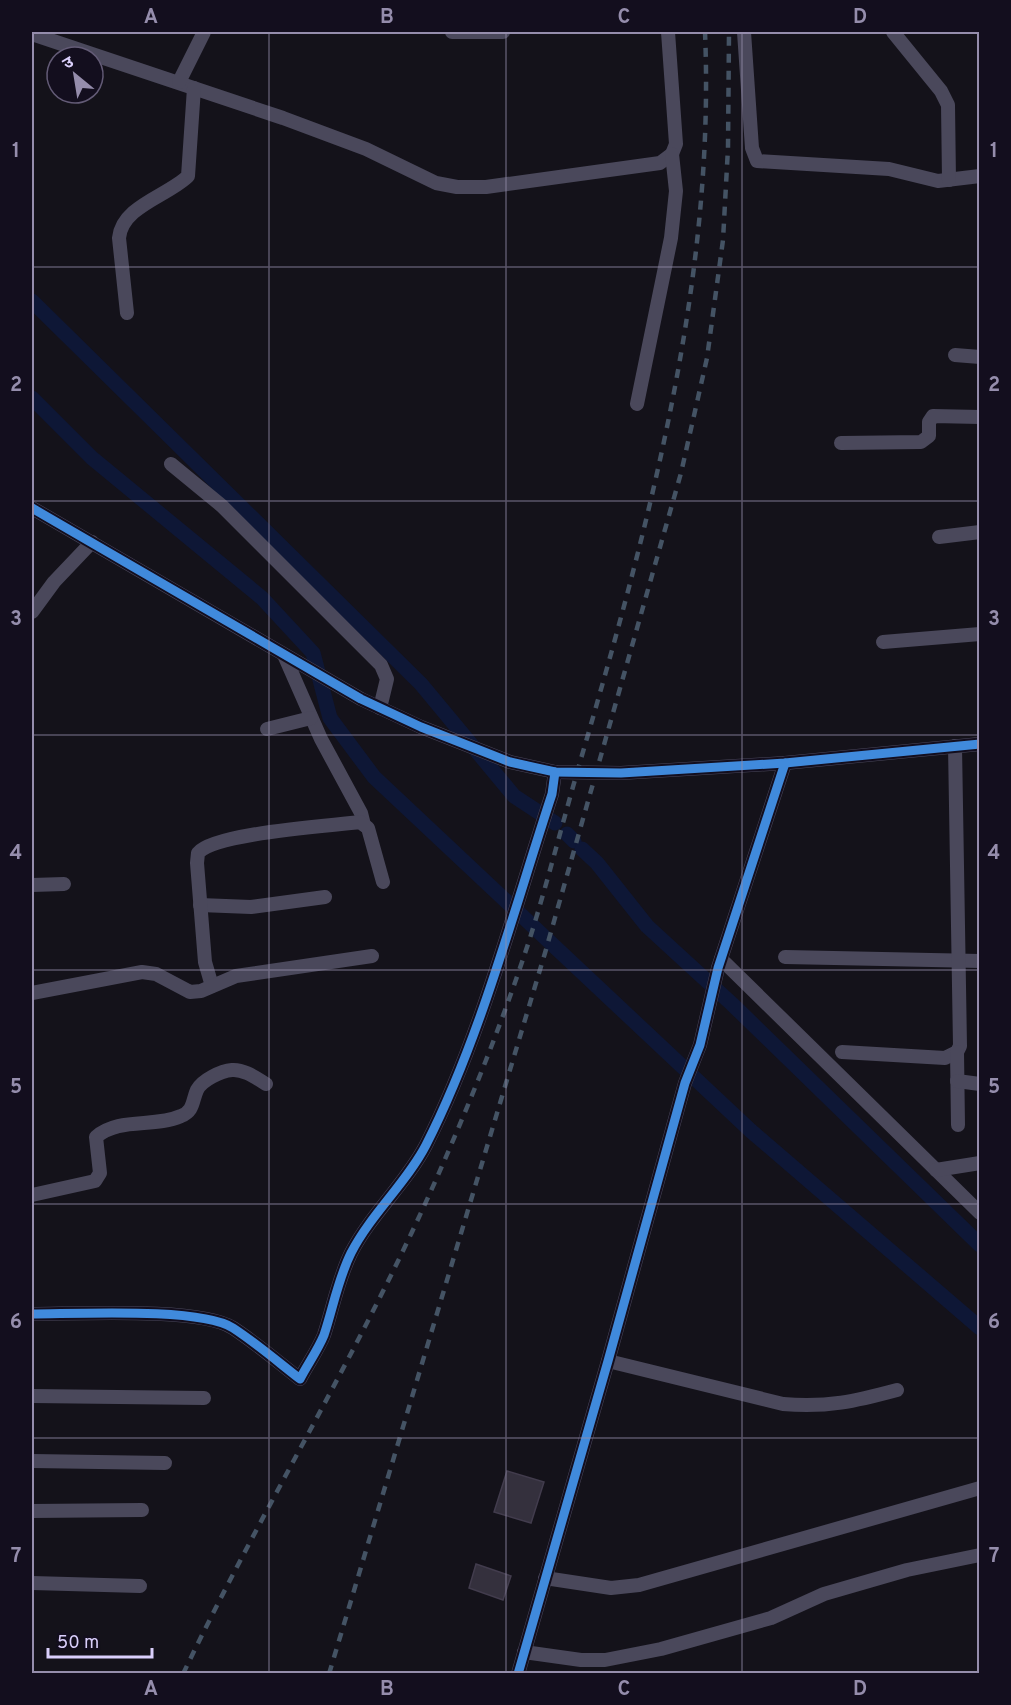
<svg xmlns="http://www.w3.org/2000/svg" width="1011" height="1705" font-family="Overpass,'Noto Sans Devanagari',sans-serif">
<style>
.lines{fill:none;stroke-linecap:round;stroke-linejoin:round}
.canal{stroke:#0e1736;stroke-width:15}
.building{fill:#34303d;stroke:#423c4d;stroke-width:1.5}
.minor{stroke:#4a485b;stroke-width:14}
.rail{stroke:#445364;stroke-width:4.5;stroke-dasharray:9 8;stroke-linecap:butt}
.cycleway-casing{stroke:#130e1e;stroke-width:13}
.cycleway{stroke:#408adc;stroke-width:9}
.grid{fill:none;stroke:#958dac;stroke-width:1.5;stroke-opacity:0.55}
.neatline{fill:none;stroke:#958dac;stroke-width:2}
.grid-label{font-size:20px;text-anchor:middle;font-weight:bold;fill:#958dac}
</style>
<rect width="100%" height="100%" fill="#14121a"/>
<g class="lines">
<!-- canal -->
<g class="canal">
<path d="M32,301L421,684L514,796L555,823"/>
<path d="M32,398L92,458L262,598L313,653L330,718L374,777L751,1131L980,1328"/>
<path d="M567,834L574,841"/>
<path d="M582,849L597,863L647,926L732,1004L980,1245"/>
</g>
</g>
<!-- building -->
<g class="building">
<path d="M507,1471L544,1482L531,1523L494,1512Z"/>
<path d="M476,1564L511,1576L503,1600L469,1588Z"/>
</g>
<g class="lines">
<!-- minor -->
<g class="minor">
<path d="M452,32H503"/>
<path d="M744,32L752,148L757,161L889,169L938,181L980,176"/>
<path d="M893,32L941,91L948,105L949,180"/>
<path d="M32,34L283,118L366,149L436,183L457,187H486L660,163L672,154L676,144L668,32"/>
<path d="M179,82L204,32"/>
<path d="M127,313L119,238C122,206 168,196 188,176L194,88"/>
<path d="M955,355L980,357"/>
<path d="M637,404L671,238L676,191L672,154"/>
<path d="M841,443L921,442L929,436V422L933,416L980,417"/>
<path d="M171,464L222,506L381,665L387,679L380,708"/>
<path d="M32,508L361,699L421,727L510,762L555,772L621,773L785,763L980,744"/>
<path d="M939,537L980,532"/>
<path d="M32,612L54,582L92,542"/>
<path d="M883,642L980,634"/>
<path d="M284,655L321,739L361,813L364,825"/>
<path d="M267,729L311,718"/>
<path d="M32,885L64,884"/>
<path d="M200,905L251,907L325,897"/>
<path d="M785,957L980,961"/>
<path d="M721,959L980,1213"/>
<path d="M212,986L205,962L197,863L198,853C214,833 330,826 360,822L368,828L383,882"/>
<path d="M32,993L142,972L156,974L190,992L201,991L236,976L372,956"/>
<path d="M842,1052L945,1058L957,1052L960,1046L955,746"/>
<path d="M957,1052L958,1125"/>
<path d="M957,1081L980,1084"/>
<path d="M936,1170L980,1163"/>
<path d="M32,1195L95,1181L100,1173L96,1137C119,1117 154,1128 181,1116C194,1111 192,1101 197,1090C202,1080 221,1071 232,1070C244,1069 256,1078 266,1084"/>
<path d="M32,1314C75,1314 200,1307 233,1328C256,1343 278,1362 300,1379C307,1365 318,1350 324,1335C333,1308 338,1279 351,1253C371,1214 407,1182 426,1145C481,1037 514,909 552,794L555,772"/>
<path d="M608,1361L783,1404C827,1408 856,1401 897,1390"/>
<path d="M32,1396L204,1398"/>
<path d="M32,1461L165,1463"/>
<path d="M32,1511L142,1510"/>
<path d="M545,1578L611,1588L639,1585L980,1488"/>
<path d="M32,1583L140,1586"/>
<path d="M524,1652L581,1660H605L661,1649L771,1618L824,1594L907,1570L980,1555"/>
<path d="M518,1674L608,1361L685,1083L700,1045L718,968L785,763"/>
</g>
<!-- rail -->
<g class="rail">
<path d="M183,1674C264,1505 363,1346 438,1175C472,1098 504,1018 530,938C550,874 566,809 585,745C652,514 715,274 705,32"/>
<path d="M329,1674L545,953L681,473L707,358L723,240L728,148L729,32"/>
</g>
<defs>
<g id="cycleway">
<path d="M32,508L361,699L421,727L510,762L555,772L621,773L785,763L980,744"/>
<path d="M32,1314C75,1314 200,1307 233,1328C256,1343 278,1362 300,1379C307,1365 318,1350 324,1335C333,1308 338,1279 351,1253C371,1214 407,1182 426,1145C481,1037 514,909 552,794L555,772"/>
<path d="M518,1674L608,1361L685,1083L700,1045L718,968L785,763"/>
</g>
</defs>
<!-- cycleway casing -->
<use href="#cycleway" class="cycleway-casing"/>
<!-- cycleway -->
<use href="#cycleway" class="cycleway"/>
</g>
<!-- grid -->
<path class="grid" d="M269,32V1674M506,32V1674M742,32V1674M32,267H980M32,501H980M32,735H980M32,970H980M32,1204H980M32,1438H980"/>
<!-- border -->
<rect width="1011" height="1705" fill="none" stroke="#130e1e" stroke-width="66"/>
<!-- north arrow -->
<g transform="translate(75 75) rotate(330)"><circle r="28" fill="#130e1e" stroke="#635b76" stroke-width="1.5"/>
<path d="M0-4.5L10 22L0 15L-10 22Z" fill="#958dac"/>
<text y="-9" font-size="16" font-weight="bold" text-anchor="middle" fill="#dacffb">उ</text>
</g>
<!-- scale -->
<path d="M48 1648v9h104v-9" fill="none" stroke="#dacffb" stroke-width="3"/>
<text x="57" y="1648" font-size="18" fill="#dacffb" stroke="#130e1e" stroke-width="4.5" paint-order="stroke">50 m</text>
<rect x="33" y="33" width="945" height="1639" class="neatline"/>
<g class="grid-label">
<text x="151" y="23">A</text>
<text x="387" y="23">B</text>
<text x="624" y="23">C</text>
<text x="860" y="23">D</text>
<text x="16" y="157">1</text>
<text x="994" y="157">1</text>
<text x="16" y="391">2</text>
<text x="994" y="391">2</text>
<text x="16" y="625">3</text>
<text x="994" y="625">3</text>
<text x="16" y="859">4</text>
<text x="994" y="859">4</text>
<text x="16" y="1093">5</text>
<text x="994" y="1093">5</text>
<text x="16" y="1328">6</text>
<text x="994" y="1328">6</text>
<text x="16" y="1562">7</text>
<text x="994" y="1562">7</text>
<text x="151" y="1695">A</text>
<text x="387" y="1695">B</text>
<text x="624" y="1695">C</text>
<text x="860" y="1695">D</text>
</g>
</svg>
